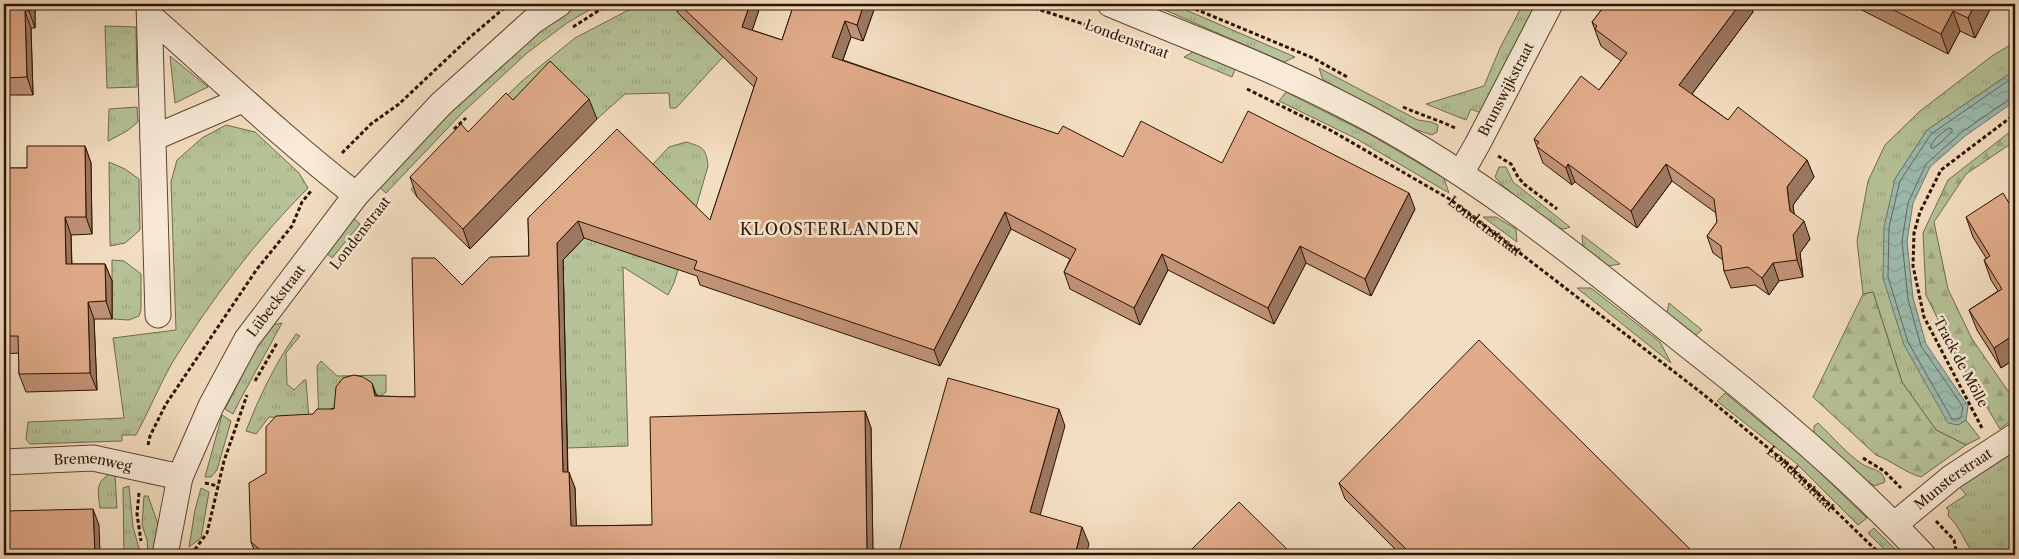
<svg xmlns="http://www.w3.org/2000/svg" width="2019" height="559" font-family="'Libre Caslon Text',serif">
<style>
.grass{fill:url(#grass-tufts);stroke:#716b4c}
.forest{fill:url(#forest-firs);stroke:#716b4c}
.water{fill:url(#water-waves);stroke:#6f796b}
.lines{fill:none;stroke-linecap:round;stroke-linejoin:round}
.shore{stroke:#646859;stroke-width:1}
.street-casing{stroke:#5e4631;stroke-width:27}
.path{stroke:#2c1401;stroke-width:3;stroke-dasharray:4 2.5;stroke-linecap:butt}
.street{stroke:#f8ead7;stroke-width:25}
.wall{fill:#c19377;stroke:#2c1401}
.shaded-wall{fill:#9d7861;stroke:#2c1401}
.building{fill:#e0ab8a;stroke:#2c1401}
.labels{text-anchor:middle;stroke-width:5;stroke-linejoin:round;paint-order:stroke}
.street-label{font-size:14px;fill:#2c1401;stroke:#f8ead7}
.quarter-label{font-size:16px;letter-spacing:1px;fill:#2c1401;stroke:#f8ead7}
</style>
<defs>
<pattern id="grass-tufts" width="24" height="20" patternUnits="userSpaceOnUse" patternTransform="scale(1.25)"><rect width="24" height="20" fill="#b6c297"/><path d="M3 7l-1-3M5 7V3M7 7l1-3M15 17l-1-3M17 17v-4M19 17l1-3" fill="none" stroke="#9da680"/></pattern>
<pattern id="forest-firs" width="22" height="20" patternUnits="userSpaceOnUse" patternTransform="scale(1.25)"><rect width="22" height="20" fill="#b6c297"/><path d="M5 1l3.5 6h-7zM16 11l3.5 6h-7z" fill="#9da680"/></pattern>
<pattern id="water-waves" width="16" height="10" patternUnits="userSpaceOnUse" patternTransform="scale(1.25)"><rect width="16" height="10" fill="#9cbcb1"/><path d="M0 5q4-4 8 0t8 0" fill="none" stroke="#87a196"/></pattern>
</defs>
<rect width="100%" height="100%" fill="#f4dec1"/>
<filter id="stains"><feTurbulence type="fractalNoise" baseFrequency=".004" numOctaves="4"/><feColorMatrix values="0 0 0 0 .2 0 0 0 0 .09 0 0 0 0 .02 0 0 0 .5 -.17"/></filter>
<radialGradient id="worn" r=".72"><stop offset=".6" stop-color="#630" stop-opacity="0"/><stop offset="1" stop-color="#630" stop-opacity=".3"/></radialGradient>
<!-- grass -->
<g class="grass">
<path d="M579,4L598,5L567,23L527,53L461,114L386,193L377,185L404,153L525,40Z"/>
<path d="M640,4H709L678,13L723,57L676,108H670L669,93L625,94L597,119L558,81L468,145L417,197L411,189L522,81L575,38Z"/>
<path d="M1157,4H1172L1295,57L1284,62L1158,7Z"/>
<path d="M1523,4H1538L1481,113L1471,109L1466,120L1426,104L1484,86L1500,48Z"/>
<path d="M105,26L136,27L137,87L107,88Z"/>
<path d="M2015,42V70L1927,130L1895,179L1883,278L1958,425L1966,420L1980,438L1966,445L1936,430L1902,382L1873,292L1863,294L1857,241L1868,181L1885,145L1920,111L1992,56Z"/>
<path d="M1195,51L1230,65L1235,69L1232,77L1184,57Z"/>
<path d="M170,56L208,87L175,103Z"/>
<path d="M1319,68L1418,120L1431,122L1438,125L1437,132L1432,135L1414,129L1323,80Z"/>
<path d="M1286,92L1369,134L1444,178L1449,193L1355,138L1279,101Z"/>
<path d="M137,107L138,122L127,131L108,141L109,109Z"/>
<path d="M226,125L255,132L299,173L308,188C256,240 211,300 172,363C159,386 149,411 136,435H122V441L30,444L26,439L28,422L124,418L113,338L176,330L171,182L177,160L202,138Z"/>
<path d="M686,142C703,147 706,148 708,166L674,283L668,295L623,267L628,446L567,448L563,260L669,147Z"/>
<path d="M109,162L125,169L139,179L140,230L125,243L110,246Z"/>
<path d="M1499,167H1506L1513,182L1570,227L1564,229L1556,227L1503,186L1495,177Z"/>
<path d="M352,217L360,224L332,258L324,251Z"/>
<path d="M1483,217H1496L1516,229L1517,242Z"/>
<path d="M1582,235L1620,264L1608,266L1583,247Z"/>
<path d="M112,260L124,261L141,274V310L139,316L129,320L112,319Z"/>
<path d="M1577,288H1591L1660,342L1671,363Z"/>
<path d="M1669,303L1702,330L1696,335L1667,313Z"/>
<path d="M282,323L239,402L233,414L225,409L257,347L272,325Z"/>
<path d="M296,334L300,336L286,353L287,384L294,390L304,380H306L309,419L269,417L256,434L246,431C259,397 275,364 296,334Z"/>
<path d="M321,361L337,376L386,375V392L380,397L371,390L338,407L319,421L317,366Z"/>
<path d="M1725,393L1808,461L1867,518L1858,525L1797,464L1717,401Z"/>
<path d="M222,415L231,421L217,470L211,477H205Z"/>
<path d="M1818,423C1832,436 1847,454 1862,464C1871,470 1884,469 1885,482L1875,486L1863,479L1814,435V426Z"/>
<path d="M2015,449V555H1975C1964,543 1961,527 1948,516L1949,510L1946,508L1966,495L1958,485Z"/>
<path d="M110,474L115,475L117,508H100C98,492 95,482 110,474Z"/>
<path d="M129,486L133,527L141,555H124L123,488Z"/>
<path d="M201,488L209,492L201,538L189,547L195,510Z"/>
<path d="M144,496H148L158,524L154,555H148L147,540L142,525Z"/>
<path d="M1874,528L1901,555H1890L1868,533Z"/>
</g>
<!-- forest -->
<g class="forest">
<path d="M2015,128V141L1966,174L1934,222L1948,289L1972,339L2015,401V417L2000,429L1955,354L1926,295L1923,233L1948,180Z"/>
<path d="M1873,292L1902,382L1936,430L1966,445L1921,477C1904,472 1892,461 1876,455L1813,397L1863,294Z"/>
</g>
<!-- water -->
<path class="water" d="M2015,70V101L1965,136L1930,167L1913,203L1907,241L1913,298L1926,344L1968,406L1966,420L1958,425L1948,423L1904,345L1883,278L1884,227L1895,179L1927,130Z"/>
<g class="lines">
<!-- shore -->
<g class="shore">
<path d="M2015,76L1931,134L1900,181L1889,227L1888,277L1908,342L1952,419H1957L1961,417L1963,407L1921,346L1908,299L1902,241L1908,203L1926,164L1962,132L2011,98H2015"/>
<path d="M1949,128L1952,129V132L1934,148H1931V145L1936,138Z"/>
</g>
<defs>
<g id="street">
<path d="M149,4L158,315"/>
<path d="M1110,4C1188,37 1268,66 1343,105C1461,164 1564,246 1666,328C1702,357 1739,385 1775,416C1826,459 1877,506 1923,555"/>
<path d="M150,16C218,76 284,139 356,195"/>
<path d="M153,138L242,100"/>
<path id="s2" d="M1461,173L1478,143L1550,4"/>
<path id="s3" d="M4,462L93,458L180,477"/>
<path id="s4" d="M1894,525L1952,477L2015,436"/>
<path id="s5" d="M165,555L180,477L211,406L247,339L356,195L441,104L533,21L559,4"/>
</g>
</defs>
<!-- street casing -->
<use href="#street" class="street-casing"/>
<!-- path -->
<g class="path">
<path d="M1022,4L1102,30"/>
<path d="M1183,4L1313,58L1349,78"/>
<path d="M573,27L609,4"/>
<path id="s1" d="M1247,89L1332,131L1451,200L1703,394L1785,462L1881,555"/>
<path d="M1403,107C1421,115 1439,120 1457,129"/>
<path d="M454,129L466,118"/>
<path d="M342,153L371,124L399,104L469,38L509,4"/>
<path d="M1498,156L1511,164L1518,177L1524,184L1557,209"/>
<path d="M337,265L355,244L364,228"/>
<path d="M255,381L277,343"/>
<path d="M1982,428L1924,317L1913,266L1914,233L1920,212L1941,170L2015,114"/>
<path d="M148,445L150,436L166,404L257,269L292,226L302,202L311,191"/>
<path d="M1863,458L1884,471L1901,488"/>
<path d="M205,483L218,486"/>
<path d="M139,493L137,514L141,541"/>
<path d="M1936,521L1954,540L1957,555"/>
<path d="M191,555L207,533L224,461L247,395"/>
</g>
<!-- street -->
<use href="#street" class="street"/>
</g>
<!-- wall -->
<g class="wall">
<path d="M4,4H69V8L35,9V28H31L33,95H4Z"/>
<path d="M674,4H761L752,30L782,40L794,4H876L863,41L851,37L843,60L1123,157L1222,163L1415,209L1371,296L1306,263L1274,324L1168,270L1140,325L1070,289L1064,272L1070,259L1011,229L940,366L700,285L697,276L584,238L563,260L568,472L575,488L576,526L652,525L865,411L871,428L873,555H256L251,542L266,473L313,414L377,396L415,397L462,285L529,256L528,218L710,220L754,87L678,13Z"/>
<path d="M1606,4H1750L1753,12L1692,94L1728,120L1807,160L1814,177L1793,205L1794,214L1810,239L1800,253L1803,277L1779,281L1769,295L1755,285L1731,288L1724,271L1723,260L1713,253L1707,236L1717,222L1716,213L1672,181L1637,228L1575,182L1572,185L1543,163L1534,139L1599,90L1621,61L1601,46L1592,22Z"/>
<path d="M1850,4H1993L1975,38L1960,31L1948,54Z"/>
<path d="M513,100L597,119L470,249L417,197L410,177L468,132Z"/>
<path d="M85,146L91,163L92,234L71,235L72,264H105L112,281V319H94L97,390L26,392L19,374V353L4,354V168H27Z"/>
<path d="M2015,213V359L2001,368L1977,330L1969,310L1998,291L1991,280L1984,260L1986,258L1973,237L1966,217Z"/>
<path d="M1339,483L1696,555H1401L1345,499Z"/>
</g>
<!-- shaded-wall -->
<g class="shaded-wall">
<path d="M29,4H33L35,9V28L29,11Z"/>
<path d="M750,4H761L748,43L742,27Z"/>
<path d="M864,4H876L863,41L857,25Z"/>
<path d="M1740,4H1750L1753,12L1686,102L1679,85Z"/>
<path d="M1975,4H1993L1975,38L1968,18Z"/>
<path d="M25,11L31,28L33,95L27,77Z"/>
<path d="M1953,11L1960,31L1948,54L1941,34Z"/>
<path d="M845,21L851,37L838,73L832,57Z"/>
<path d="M589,99L597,119L470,249L463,229Z"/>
<path d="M85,146L91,163L92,234L86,217Z"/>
<path d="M1807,160L1814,177L1793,205L1796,229L1790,211L1787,187Z"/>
<path d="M1568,164L1575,182L1572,185L1566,168Z"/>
<path d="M1666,164L1672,181L1637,228L1631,211Z"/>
<path d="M1409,193L1415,209L1371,296L1365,279Z"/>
<path d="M1005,212L1011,229L940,366L934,350Z"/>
<path d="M65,217L71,235L72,282L66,264Z"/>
<path d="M578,221L584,238L563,260L568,488L563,472L557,243Z"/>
<path d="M1804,221L1810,239L1800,253L1803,277L1797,260L1793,235Z"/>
<path d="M1300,246L1306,263L1274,324L1268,308Z"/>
<path d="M1162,254L1168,270L1140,325L1134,308Z"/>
<path d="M1773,263L1779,281L1769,295L1762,278Z"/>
<path d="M105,264L112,281V319L106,301Z"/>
<path d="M88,302L94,319L97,390L90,373Z"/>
<path d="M2015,334V359L2001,368L1994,348Z"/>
<path d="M372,383L378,399L375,396Z"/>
<path d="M1059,409L1065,426L1036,530L1030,512Z"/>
<path d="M865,411L871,428L873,555H867Z"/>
<path d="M569,472L575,488L577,542L571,526Z"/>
<path d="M93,509L99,525L100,555H95Z"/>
<path d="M1082,527L1089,544L1086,555H1075Z"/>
</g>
<!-- building -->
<g class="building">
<path d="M4,4H29V11H25L27,77L4,78Z"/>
<path d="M679,4H750L742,27L782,40L794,4H864L857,25L845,21L832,57L1058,134L1063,126L1123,157L1141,121L1222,163L1248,111L1409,193L1365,279L1300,246L1268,308L1162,254L1134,308L1064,272L1076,249L1005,212L934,350L694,269L697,261L578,221L557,243L563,472H569L571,526L652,525L650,417L865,411L867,555H263L264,553L251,542L249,483L266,473V427L276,416L313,414L317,409H334L336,387L343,378L354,375L363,377L372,383L375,396L415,397L412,258H435L462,285L490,257L529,256L528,218L617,129L710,220L757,78Z"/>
<path d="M1606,4H1740L1679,85L1728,120L1738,107L1807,160L1787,187L1790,211L1804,221L1793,235L1797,260L1773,263L1762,278L1748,267L1724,271L1721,246L1707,236L1717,222L1714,199L1666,164L1631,211L1568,164L1566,168L1536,146L1539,142L1534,139L1581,76L1599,90L1627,53L1595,29L1597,26L1592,22Z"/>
<path d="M1882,4H1975L1968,18L1953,11L1941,34Z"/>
<path d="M550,61L589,99L463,229L410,177L461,124L468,132L506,93L513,100Z"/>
<path d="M27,146H85L86,217H65L66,264H105L106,301L88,302L90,373L19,374L18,336H4V168H27Z"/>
<path d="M2003,193L2015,213V334L1994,348L1969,310L2002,289L1984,260L1990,256L1966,217Z"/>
<path d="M1479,340L1696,555H1412L1339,483Z"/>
<path d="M948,378L1059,409L1030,512L1082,527L1075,555H898Z"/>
<path d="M1239,502L1293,555H1186Z"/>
<path d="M93,509L95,555H4V511Z"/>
</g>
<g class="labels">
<!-- street labels -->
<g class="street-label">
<text transform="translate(1127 39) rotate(20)" y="5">Londenstraat</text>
<text dy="5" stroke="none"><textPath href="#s2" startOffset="95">Brunswijkstraat</textPath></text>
<text dy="5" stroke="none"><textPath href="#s1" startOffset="275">Londenstraat</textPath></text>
<text transform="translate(360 233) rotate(-52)" y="5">Londenstraat</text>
<text dy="5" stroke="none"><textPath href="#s5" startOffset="281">Lübeckstraat</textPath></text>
<text transform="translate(1961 362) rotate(62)" y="5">Track de Mölle</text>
<text dy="5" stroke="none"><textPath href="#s3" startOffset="89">Bremenweg</textPath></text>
<text dy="5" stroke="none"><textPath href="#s1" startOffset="680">Londenstraat</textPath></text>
<text dy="5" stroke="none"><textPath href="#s4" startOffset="75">Munsterstraat</textPath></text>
</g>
<!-- quarter labels -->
<g class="quarter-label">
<text x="830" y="235">KLOOSTERLANDEN</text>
</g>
</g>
<!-- margin -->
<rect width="2019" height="559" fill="none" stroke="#f4dec1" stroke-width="20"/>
<rect x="5" y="5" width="2009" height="549" fill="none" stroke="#2c1401" stroke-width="2.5"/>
<rect x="10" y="10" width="1999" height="539" fill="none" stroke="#2c1401"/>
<rect width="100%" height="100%" filter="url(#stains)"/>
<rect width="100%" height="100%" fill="url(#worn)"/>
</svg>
